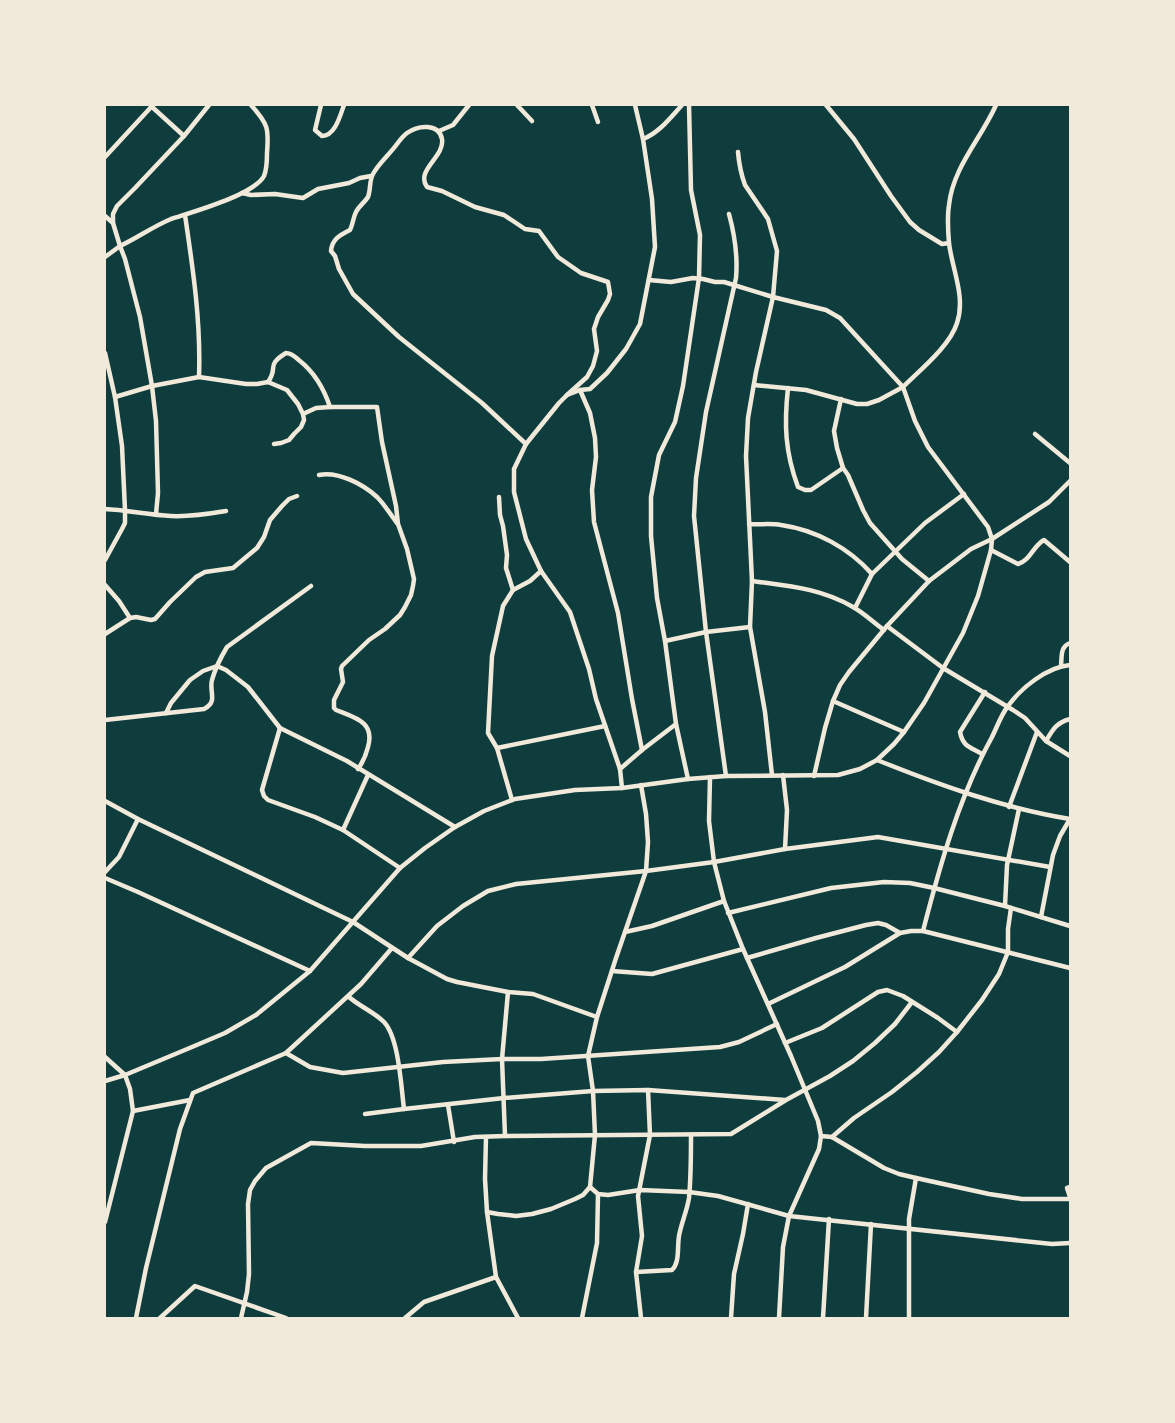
<svg xmlns="http://www.w3.org/2000/svg" width="1175" height="1423" font-family="Arial,sans-serif">
<style>
.lines{fill:none;stroke-linecap:round;stroke-linejoin:round}
.minor{stroke:#f1e9da;stroke-width:4.5}
</style>
<rect width="100%" height="100%" fill="#0f3d3e"/>
<g class="lines">
<!-- minor -->
<g class="minor">
<path d="M321,105L315,130L322,136C335,136 340,116 344,105"/>
<path d="M517,105L532,121"/>
<path d="M592,105L598,122"/>
<path d="M826,105L854,139L891,196L910,222L919,230L942,244L949,243"/>
<path d="M151,106L184,136"/>
<path d="M439,131L453,125L469,105"/>
<path d="M643,139C659,133 671,117 682,105"/>
<path d="M738,152C739,164 741,174 745,185L768,219L777,251L773,297L756,372L748,418L746,456L752,581L750,627L765,712L772,775"/>
<path d="M105,157L153,105"/>
<path d="M242,193L251,195L275,194L303,198L318,189L349,183L360,178L371,176"/>
<path d="M185,215C193,269 201,322 199,377"/>
<path d="M105,216L113,223"/>
<path d="M105,257L120,246L113,223V214L117,206L135,188L184,136L209,105"/>
<path d="M649,280L671,282L693,278L703,279L715,282H724L773,297L826,310L840,318L903,387L879,400L867,404H857L806,390L754,385"/>
<path d="M105,353L115,397L122,446L125,510V523L122,529L105,560"/>
<path d="M268,382C279,367 265,366 286,353C292,353 295,357 300,361C315,373 324,389 330,407L316,408L303,414"/>
<path d="M788,388C784,424 785,452 798,487L805,490H811L843,468"/>
<path d="M580,390L590,413L595,438L596,457L592,490L594,522L618,613L632,699L642,750L620,769"/>
<path d="M115,397L152,386L199,377L246,384H257L268,382L287,390L298,404L303,414L304,420L301,427L294,434L289,440L281,443L274,444"/>
<path d="M841,399L834,431L837,448L843,468L848,475L863,510L870,523L902,559L929,581"/>
<path d="M330,407H377L382,442L396,506L398,524L407,549L414,579L413,586L411,595L405,607L400,615L385,629L369,640L342,666L341,669L343,682L334,700V708L336,710C356,718 375,722 368,747C366,755 363,762 358,769"/>
<path d="M1035,434L1070,463"/>
<path d="M526,444L482,403L399,337L353,294L339,269L335,256L331,251C332,239 340,235 350,230C353,224 353,218 356,212C359,206 365,202 368,197C371,189 369,181 373,174C379,163 389,155 397,144C400,140 403,136 407,133C418,125 439,123 442,139C445,157 415,170 427,187L442,191L475,207L504,215L525,229L539,231L558,257L581,273L608,282L610,294L608,300L598,317L594,329L597,351L593,366L587,377L567,395"/>
<path d="M319,475C338,471 363,484 377,497C385,505 390,514 397,523"/>
<path d="M499,497L500,515L503,526L507,555L506,568L513,590"/>
<path d="M105,509C127,510 149,515 171,516C189,517 208,514 226,511"/>
<path d="M156,514L158,493L156,421L152,386L140,317L125,259L120,246C137,238 154,226 171,219C192,212 254,195 264,176C267,169 267,160 267,153C269,128 268,124 251,105"/>
<path d="M749,524C759,525 770,523 781,525C816,530 849,548 872,574"/>
<path d="M991,550L1018,564C1030,561 1033,546 1044,540L1070,562"/>
<path d="M752,581C788,586 820,588 853,607C864,613 874,623 884,630"/>
<path d="M105,585L119,601L130,618"/>
<path d="M855,608L872,574L925,523L964,494"/>
<path d="M887,626L943,668L1013,710L1025,718L1046,741L1070,756"/>
<path d="M105,634L130,618L136,617L151,620L155,619L170,602L196,577L205,572L233,568L257,548L264,537L270,520L282,506L289,499L297,496"/>
<path d="M665,641L706,632L750,627"/>
<path d="M1061,666C1062,656 1060,647 1070,643"/>
<path d="M833,701L904,732"/>
<path d="M166,713L171,703L190,680L203,671L217,666L226,670L248,687L280,728L347,761L455,827"/>
<path d="M105,720L204,709C208,707 211,705 212,700C213,694 210,687 212,680C215,669 221,657 227,647L311,586"/>
<path d="M280,728L262,790L264,796L268,800L315,817L343,830L400,868"/>
<path d="M1046,741C1053,729 1056,723 1070,719"/>
<path d="M497,748L605,726"/>
<path d="M642,750L676,724"/>
<path d="M982,754C970,747 963,747 960,732L985,692"/>
<path d="M877,760C939,785 1003,808 1070,819"/>
<path d="M783,775L787,810L785,849"/>
<path d="M726,776L706,632L694,516L696,478L706,412L736,278C738,255 735,236 729,214"/>
<path d="M814,776L825,728L833,701L840,685L849,672L887,626L929,581L971,549L992,539L1049,502L1070,481"/>
<path d="M710,777L709,821L714,862L724,901L743,949L791,1056L818,1121L821,1136L819,1149L789,1216L783,1247L779,1318"/>
<path d="M688,779L676,724L665,641L657,598L651,536V497L659,455L675,422L683,386L699,278L700,235L691,190L689,105"/>
<path d="M622,788L620,769L596,699L589,669L570,612L541,571L526,539L514,492V469L526,444L559,403L567,395L580,390L590,389L607,373L626,349L640,324L655,247L652,199L643,139L635,105"/>
<path d="M512,800L497,748L488,733L492,656L503,606L513,590L530,581L541,571"/>
<path d="M105,801L138,819L353,922L408,958L447,979L457,982L508,992L533,994L597,1017"/>
<path d="M1009,807L1037,732"/>
<path d="M343,830L368,775"/>
<path d="M105,872L119,857L138,819"/>
<path d="M105,878L138,892L310,971"/>
<path d="M1005,906L1007,865L1019,809"/>
<path d="M728,913L831,888L884,882L910,883L934,888L1005,906L1070,926"/>
<path d="M1041,917L1053,855L1060,836L1070,819"/>
<path d="M923,931C940,865 959,797 992,737C997,727 1001,715 1008,706C1021,688 1047,667 1070,665"/>
<path d="M625,932L652,926L724,901"/>
<path d="M408,958L437,926L463,906L488,891L516,884L646,871L714,862L785,849L878,837L1050,867"/>
<path d="M747,958L816,938L866,925L878,923L886,925L900,933"/>
<path d="M612,971L652,974L743,949"/>
<path d="M349,997C359,1006 374,1012 384,1022C399,1038 401,1086 404,1109"/>
<path d="M768,1004L845,967L900,933L911,931H923L1070,968"/>
<path d="M785,1043L822,1028L878,992L887,990L903,996L938,1018L957,1032"/>
<path d="M286,1053L310,1067L343,1073L443,1062L502,1059H541L720,1047L739,1042L777,1024"/>
<path d="M105,1057L125,1075L130,1089L133,1111L105,1222"/>
<path d="M105,1081L125,1075L192,1047L225,1033L256,1015L310,971L400,868L425,848L455,827L484,811L515,799L575,790L622,788L688,779L726,776L838,775L860,769L877,760L894,744L904,732L924,703L963,633L978,596L991,550L992,539L988,527L928,447L915,421L903,387C920,370 950,346 957,323C966,297 952,269 949,243C948,231 947,217 949,205C953,167 981,139 996,105"/>
<path d="M448,1105L454,1142"/>
<path d="M133,1111L190,1100"/>
<path d="M365,1114L404,1109L504,1098L593,1091L648,1090L785,1100"/>
<path d="M505,1136L502,1059L508,992"/>
<path d="M821,1136L832,1137L884,1168L899,1174L916,1178L989,1194L1022,1199H1070"/>
<path d="M486,1137L485,1179L487,1212L496,1277L518,1318"/>
<path d="M832,1137L854,1118L892,1092L917,1072L939,1052L957,1032L982,1000L999,974L1008,952V929L1011,908"/>
<path d="M590,1187L598,1194L608,1195L640,1190L689,1192L718,1196L789,1216L1052,1244L1070,1243"/>
<path d="M1070,1187L1067,1188L1070,1197"/>
<path d="M487,1212L498,1214L516,1216L532,1214L551,1209L575,1199L583,1195L590,1187L595,1135L593,1091L588,1056L597,1017L616,958L646,871L648,842L646,814L641,785"/>
<path d="M636,1272L672,1270C680,1262 677,1248 679,1236C681,1224 687,1211 689,1198C691,1177 691,1156 691,1135"/>
<path d="M136,1318L146,1268L180,1129L193,1093L286,1053L361,984L392,948"/>
<path d="M160,1318L195,1286L286,1318"/>
<path d="M241,1318L247,1292L249,1274L248,1204L250,1190L255,1181L266,1168L311,1143L365,1146H421L475,1137L505,1136L731,1134L786,1100L830,1076L853,1061L875,1043L895,1024L912,1002"/>
<path d="M405,1318L424,1302L496,1277"/>
<path d="M582,1318L597,1243L598,1194"/>
<path d="M641,1318L636,1272L642,1236L638,1196L650,1135L648,1090"/>
<path d="M731,1318L734,1274L743,1234L748,1204"/>
<path d="M823,1318L829,1219"/>
<path d="M866,1318L871,1224"/>
<path d="M909,1318V1219L916,1178"/>
</g>
</g>
<!-- border -->
<rect width="1175" height="1423" fill="none" stroke="#f1e9da" stroke-width="212"/>
</svg>
